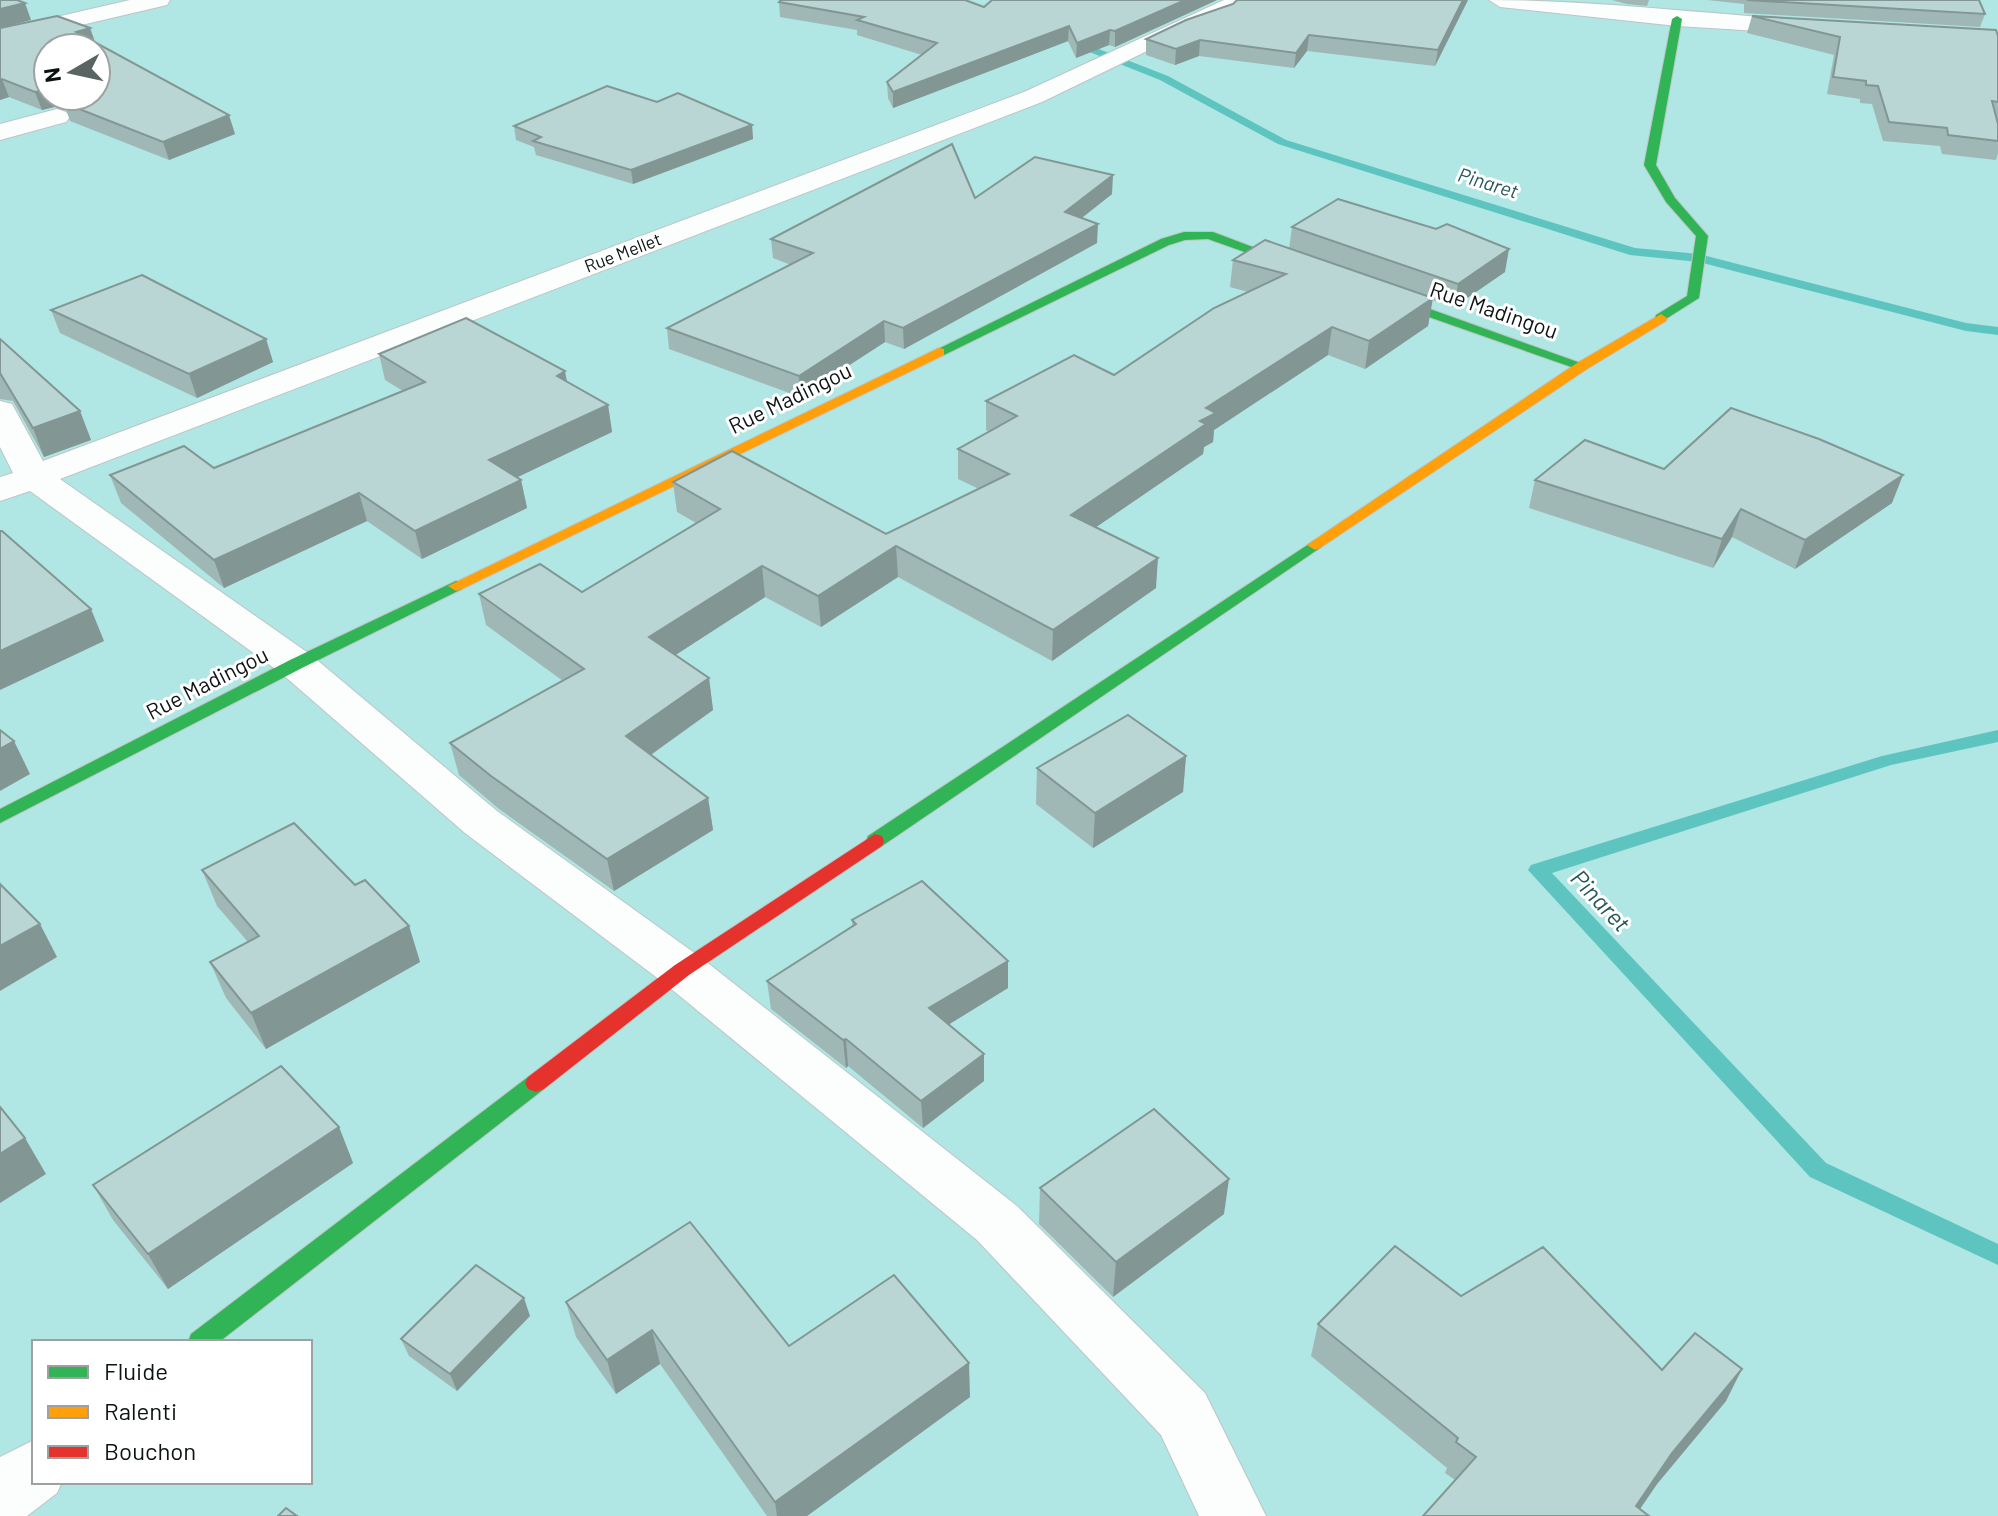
<svg xmlns="http://www.w3.org/2000/svg" width="1998" height="1516" font-family="Barlow,sans-serif">
<style>
.green{fill:#b0e6e3;fill-rule:evenodd}
.lines{fill:none;stroke-linecap:round;stroke-linejoin:round}
.stream{fill:#5ec4bf;fill-rule:evenodd}
.street-casing{stroke:#bcc6c5;stroke-width:2}
.fast-casing{stroke:#bcc6c5;stroke-width:2}
.slow-casing{stroke:#bcc6c5;stroke-width:2}
.jam-casing{stroke:#bcc6c5;stroke-width:2}
.street{fill:#fcfefe;fill-rule:evenodd}
.fast{fill:#30b455;fill-rule:evenodd}
.slow{fill:#ff9f0a;fill-rule:evenodd}
.jam{fill:#e5322d;fill-rule:evenodd}
.wall{fill:#9fb8b6;fill-rule:evenodd}
.shaded-wall{fill:#829694}
.building{fill:#b9d6d4;stroke:#829694;stroke-width:2}
.labels{text-anchor:middle;stroke-width:6;stroke-linejoin:round;paint-order:stroke}
.far-street-label{font-size:18px;fill:#0c1413;stroke:#fff}
.far-water-label{font-size:20px;font-style:italic;fill:#245955;stroke:#fff}
.street-label{font-size:22px;fill:#0c1413;stroke:#fff}
.water-label{font-size:24px;font-style:italic;fill:#245955;stroke:#fff}
</style>
<rect width="100%" height="100%" fill="#ebf8f7"/>
<!-- green -->
<path class="green" d="M0,0H1998V1516H0ZM48,48H96V96H48ZM34,1342H310V1482H34Z"/>
<g class="lines">
<!-- stream -->
<g class="stream">
<path d="M1072,41H1078L1168,76L1286,140L1635,248L1699,254L1966,323L1998,327V335L1966,331L1699,262L1630,255L1278,144L1160,80L1072,45Z"/>
<path d="M1998,730V742L1891,765L1552,873L1826,1163L1998,1244V1265L1810,1177L1528,870L1531,865L1882,756Z"/>
</g>
<defs>
<g id="street">
<path d="M130,0H170L167,5L0,44V30Z"/>
<path d="M1224,0H1249L1231,16L1184,33L1042,102L60,479L311,655L497,811L700,957L1017,1206L1205,1393L1266,1516H1199L1161,1435L977,1240L664,983L465,833L281,673L30,491L0,501V477L13,473L0,447V401L12,404L43,461L1024,92Z"/>
<path d="M1489,0C1595,0 1702,14 1808,20L1816,22L1819,27L1816,32L1808,34L1677,26L1500,7Z"/>
<path d="M57,109L66,112L70,117L66,122L0,140V124Z"/>
<path d="M34,1440V1482H62L57,1493L27,1516H0V1457Z"/>
</g>
<g id="fast">
<path d="M1677,16L1682,19L1656,165L1675,198L1708,236L1699,298L1661,322L1655,318L1656,315L1687,296L1696,236L1666,202L1644,165L1672,19Z"/>
<path d="M1184,232H1213L1311,269L1301,272L1208,239L1185,240L1169,245L944,355L939,356L932,352L1161,239Z"/>
<path d="M1369,290H1377L1589,366L1582,370L1577,369L1369,296Z"/>
<path d="M1315,540L1320,542L1323,545L1320,548L882,846H868L866,841L868,836Z"/>
<path d="M456,581L462,583L464,586L462,589L302,668L0,823V809L290,660Z"/>
<path d="M536,1074L544,1077L547,1083L544,1089L219,1342H188L191,1334L528,1077Z"/>
</g>
<g id="slow">
<path d="M1661,314L1667,318L1666,321L1587,369L1320,548L1315,550L1307,545L1577,363Z"/>
<path d="M939,348L944,349V355L462,589L456,591L448,586Z"/>
</g>
<path id="jam" d="M875,834L882,836L884,841L882,846L689,975L544,1089L536,1092L528,1089L525,1083L528,1077L675,965Z"/>
</defs>
<!-- street casing -->
<use href="#street" class="street-casing"/>
<!-- fast casing -->
<use href="#fast" class="fast-casing"/>
<!-- slow casing -->
<use href="#slow" class="slow-casing"/>
<!-- jam casing -->
<use href="#jam" class="jam-casing"/>
<!-- street -->
<use href="#street" class="street"/>
<!-- fast -->
<use href="#fast" class="fast"/>
<!-- slow -->
<use href="#slow" class="slow"/>
<!-- jam -->
<use href="#jam" class="jam"/>
</g>
<!-- wall -->
<g class="wall">
<path d="M992,0H1217L1115,47L1109,45L1076,58L1068,41L893,108L888,98L887,82L922,55L857,35V30L780,17L779,2L984,7Z"/>
<path d="M1468,0L1435,66L1307,51L1294,68L1199,56L1175,65L1146,55V39L1233,4Z"/>
<path d="M1612,0H1649L1647,6L1627,4Z"/>
<path d="M1707,0H1979L1985,14L1980,27L1744,13V4Z"/>
<path d="M1752,16L1998,36V153L1996,160L1942,154L1940,146L1883,141L1872,104L1860,103V99L1827,94L1834,55L1747,33Z"/>
<path d="M0,28H90L95,42L235,134L169,160L70,121L66,109L58,106L42,110L9,97L0,100ZM48,48L96,96H48Z"/>
<path d="M657,102L752,125L753,139L633,184L536,155L534,147L516,140L514,126Z"/>
<path d="M1112,194L1082,218L1097,243L904,349L885,342L800,397L669,349L667,328L791,265L773,258L771,239L975,198Z"/>
<path d="M1292,227L1505,272L1454,307L1432,300L1428,326L1365,369L1328,355L1214,430L1213,442L1204,447L1203,454L1096,527L1156,588L1052,661L898,577L821,627L765,597L675,655L709,678L713,710L651,755L708,798L713,830L614,891L499,809L459,775L450,743L563,681L486,625L479,594L582,592L696,523L677,512L673,482L886,534L979,489L958,479V449L989,432L986,430V401L1114,375L1248,292L1230,287L1233,260L1289,249Z"/>
<path d="M51,310L266,339L273,362L197,398L60,333Z"/>
<path d="M0,339L80,411L91,440L44,457L13,401L0,399Z"/>
<path d="M379,354L567,382L608,405L612,432L516,477L521,480L527,508L422,559L367,521L224,588L121,503L110,475L214,468L403,391L385,380Z"/>
<path d="M1664,469L1892,503L1795,569L1732,537L1713,568L1529,508L1535,480Z"/>
<path d="M1186,756L1183,792L1093,848L1036,804L1037,768Z"/>
<path d="M202,870L355,885L409,926L420,962L266,1049L226,998L210,962L248,942L217,906Z"/>
<path d="M852,920L1008,988L948,1025L984,1081L923,1128L848,1066L846,1068L771,1009L767,981L852,926Z"/>
<path d="M339,1127L353,1163L168,1289L113,1220L93,1185Z"/>
<path d="M1040,1188L1224,1214L1113,1297L1039,1224Z"/>
<path d="M1461,1296L1662,1370L1726,1401L1657,1484L1640,1509L1455,1480L1445,1473L1447,1468L1311,1356L1318,1324Z"/>
<path d="M566,1302L789,1346L970,1397L807,1516H767L660,1364L616,1394L576,1337Z"/>
<path d="M530,1316L457,1391L409,1356L401,1339Z"/>
</g>
<!-- shaded-wall -->
<g class="shaded-wall">
<path d="M1185,0H1217L1115,47V31Z"/>
<path d="M1463,0H1468L1435,66L1438,50Z"/>
<path d="M25,3L31,20L0,28V9Z"/>
<path d="M1069,26L1068,41L893,108V92Z"/>
<path d="M90,28L96,45L76,32Z"/>
<path d="M1110,30L1109,45L1076,58L1077,43Z"/>
<path d="M1309,35L1307,51L1294,68L1296,53Z"/>
<path d="M1200,40L1199,56L1175,65L1176,49Z"/>
<path d="M2,79L9,97L0,100V80Z"/>
<path d="M48,89V96H54L58,106L42,110L35,92Z"/>
<path d="M229,115L235,134L169,160L163,142Z"/>
<path d="M752,125L753,139L633,184L631,170Z"/>
<path d="M1113,175L1112,194L1065,231V212Z"/>
<path d="M1098,224L1097,243L904,349L903,328Z"/>
<path d="M1509,249L1505,272L1454,307L1458,284Z"/>
<path d="M1433,298L1428,326L1365,369L1369,341Z"/>
<path d="M884,321L885,342L800,397L799,376Z"/>
<path d="M1332,327L1328,355L1214,430L1213,442L1204,447L1203,454L1070,545L1071,515L1200,421L1206,408Z"/>
<path d="M266,339L273,362L197,398L189,374Z"/>
<path d="M565,371L570,398L557,376Z"/>
<path d="M608,405L612,432L495,488L489,460Z"/>
<path d="M80,411L91,440L44,457L33,428Z"/>
<path d="M1903,475L1892,503L1795,569L1805,540Z"/>
<path d="M521,480L527,508L422,559L415,531Z"/>
<path d="M359,493L367,521L224,588L214,560Z"/>
<path d="M1741,509L1732,537L1713,568L1722,539Z"/>
<path d="M896,546L898,577L821,627L818,596Z"/>
<path d="M1158,558L1156,588L1052,661L1053,630Z"/>
<path d="M762,566L765,597L654,669L649,637Z"/>
<path d="M91,609L104,641L0,690V651Z"/>
<path d="M709,678L713,710L632,768L626,736Z"/>
<path d="M14,741L30,774L0,791V749Z"/>
<path d="M1186,756L1183,792L1093,848L1095,813Z"/>
<path d="M708,798L713,830L614,891L607,859Z"/>
<path d="M40,924L57,957L0,991V946Z"/>
<path d="M409,926L420,962L266,1049L251,1013Z"/>
<path d="M1008,961V988L930,1036L929,1008Z"/>
<path d="M846,1039L848,1066L846,1068L843,1040Z"/>
<path d="M984,1054V1081L923,1128L921,1101Z"/>
<path d="M339,1127L353,1163L168,1289L148,1254Z"/>
<path d="M25,1138L46,1174L0,1203V1154Z"/>
<path d="M1229,1179L1224,1214L1113,1297L1116,1262Z"/>
<path d="M524,1298L530,1316L457,1391L450,1374Z"/>
<path d="M652,1330L660,1364L616,1394L607,1360Z"/>
<path d="M969,1363L970,1397L807,1516H777L775,1502Z"/>
<path d="M1742,1369L1726,1401L1657,1484L1635,1516L1636,1506L1672,1453Z"/>
</g>
<!-- building -->
<g class="building">
<path d="M0,0H17L25,3L0,9Z"/>
<path d="M781,0H965L984,7L992,0H1185L1115,31L1110,30L1077,43L1069,26L893,92L887,82L937,43L857,20L864,17L779,2Z"/>
<path d="M1237,0H1463L1438,50L1309,35L1296,53L1200,40L1176,49L1146,39L1186,20L1233,4Z"/>
<path d="M1747,0H1979L1985,14Z"/>
<path d="M57,16L90,28L76,32L229,115L163,142L64,103L67,99L65,96H96V48H48V89L35,92L2,79L0,80V28Z"/>
<path d="M1752,16L1996,30L1998,36V102L1992,101L1998,124V141L1948,135L1947,128L1889,122L1878,86L1866,85V81L1833,77L1840,37Z"/>
<path d="M607,86L657,102L678,93L752,125L631,170L533,141L541,137L514,126Z"/>
<path d="M952,144L975,198L1035,157L1113,175L1065,212L1098,224L903,328L884,321L799,376L667,328L813,253L771,239Z"/>
<path d="M1338,199L1436,229L1447,224L1509,249L1458,284L1292,227Z"/>
<path d="M1265,240L1433,298L1369,341L1332,327L1206,408L1216,413L1200,421L1206,424L1071,515L1158,558L1053,630L896,546L818,596L762,566L649,637L709,678L626,736L708,798L607,859L491,776L450,743L584,669L479,594L540,564L582,592L720,509L673,482L732,451L886,534L1009,474L958,449L1017,416L986,401L1074,355L1114,375L1214,308L1286,274L1233,260Z"/>
<path d="M142,275L266,339L189,374L51,310Z"/>
<path d="M466,318L565,371L557,376L608,405L489,460L521,480L415,531L359,493L214,560L110,475L184,446L214,468L425,382L379,354Z"/>
<path d="M0,339L80,411L33,428L0,373Z"/>
<path d="M1731,408L1819,439L1903,475L1805,540L1741,509L1722,539L1535,480L1585,440L1664,469Z"/>
<path d="M0,531H2L91,609L0,651Z"/>
<path d="M1128,715L1186,756L1095,813L1037,768Z"/>
<path d="M0,730L14,741L0,749Z"/>
<path d="M294,823L355,885L365,880L409,926L251,1013L210,962L259,936L202,870Z"/>
<path d="M922,881L1008,961L929,1008L984,1054L921,1101L846,1039L843,1040L767,981L856,924L852,920Z"/>
<path d="M0,884L40,924L0,946Z"/>
<path d="M281,1066L339,1127L148,1254L93,1185Z"/>
<path d="M0,1107L25,1138L0,1154Z"/>
<path d="M1154,1109L1229,1179L1116,1262L1040,1188Z"/>
<path d="M690,1222L789,1346L894,1275L969,1363L775,1502L652,1330L607,1360L566,1302Z"/>
<path d="M1395,1246L1461,1296L1543,1247L1662,1370L1695,1333L1742,1369L1672,1453L1636,1506L1649,1516H1423L1476,1457L1456,1442L1458,1438L1318,1324Z"/>
<path d="M476,1265L524,1298L450,1374L401,1339Z"/>
<path d="M286,1508L297,1516H278Z"/>
</g>
<g class="labels">
<!-- far-street labels -->
<g class="far-street-label">
<text transform="translate(623 253) rotate(-21)" y="6">Rue Mellet</text>
</g>
<!-- far-water labels -->
<g class="far-water-label">
<text transform="translate(1488 183) rotate(17)" y="7">Pinaret</text>
</g>
<!-- street labels -->
<g class="street-label">
<text transform="translate(1494 310) rotate(19)" y="8">Rue Madingou</text>
<text transform="translate(790 398) rotate(-26)" y="8">Rue Madingou</text>
<text transform="translate(207 683) rotate(-27)" y="8">Rue Madingou</text>
</g>
<!-- water labels -->
<g class="water-label">
<text transform="translate(1600 901) rotate(47)" y="8">Pinaret</text>
</g>
</g>
<!-- legend -->
<rect x="32" y="1340" width="280" height="144" fill="#ffffff" stroke="#9ea1a1" stroke-width="2"/>
<rect x="48" y="1366" width="40" height="12" fill="#30b455" stroke="#9ea1a1" stroke-width="2"/>
<text x="104" y="1380" font-size="24" fill="#0c1413">Fluide</text>
<rect x="48" y="1406" width="40" height="12" fill="#ff9f0a" stroke="#9ea1a1" stroke-width="2"/>
<text x="104" y="1420" font-size="24" fill="#0c1413">Ralenti</text>
<rect x="48" y="1446" width="40" height="12" fill="#e5322d" stroke="#9ea1a1" stroke-width="2"/>
<text x="104" y="1460" font-size="24" fill="#0c1413">Bouchon</text>
<!-- north arrow -->
<g transform="translate(72 72) rotate(261)"><circle r="38" fill="#ffffff" stroke="#9ea1a1" stroke-width="2"/>
<path d="M0-6L14 30L0 20L-14 30Z" fill="#5a6463"/>
<text y="-12" font-size="22" font-weight="bold" text-anchor="middle" fill="#0c1413">N</text>
</g>
</svg>
